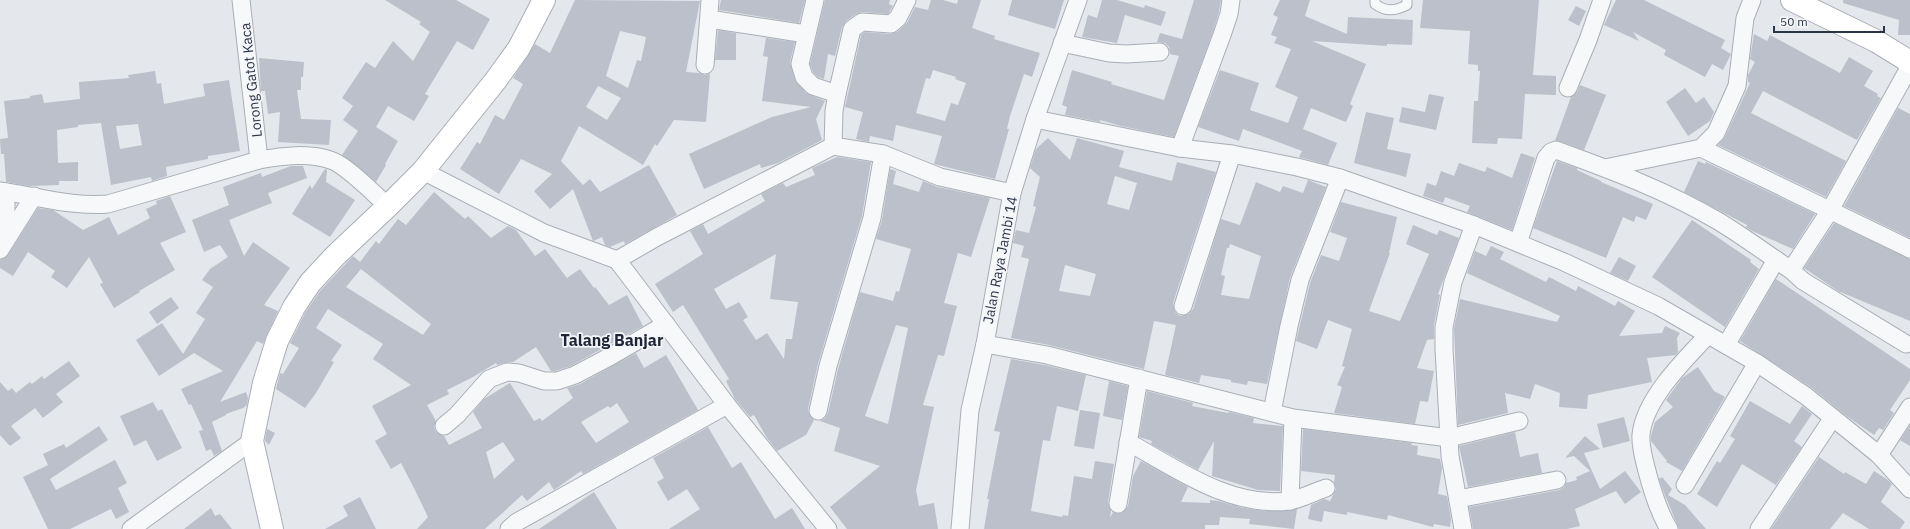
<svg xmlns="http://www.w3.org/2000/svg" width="1910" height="529" font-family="'IBM Plex Sans',sans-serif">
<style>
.building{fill:#bbc0ca;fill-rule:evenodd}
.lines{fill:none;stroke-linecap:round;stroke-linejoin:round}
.lane-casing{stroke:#a9aeb7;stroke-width:11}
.street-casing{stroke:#a9aeb7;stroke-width:19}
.secondary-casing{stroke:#a9aeb7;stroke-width:24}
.lane{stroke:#f7f8fa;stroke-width:9}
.street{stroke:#f7f8fa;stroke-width:17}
.secondary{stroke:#fff;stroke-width:22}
.labels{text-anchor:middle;stroke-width:3.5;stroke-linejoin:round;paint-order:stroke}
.street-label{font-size:14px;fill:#2b3445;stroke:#f4f6f9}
.quarter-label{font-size:16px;font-weight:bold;fill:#1d2536;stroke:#f4f6f9}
</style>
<rect width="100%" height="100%" fill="#e4e7ec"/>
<!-- building -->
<g class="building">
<path d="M385,0H456L490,19L473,50L457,41L425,94L429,96L414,121L388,106L376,127L398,141L385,164L386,165L376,182L342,155L358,131L343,120L353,106L342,98L366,62L375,68L393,41L413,61L430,32L419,24L421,22Z"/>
<path d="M575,0L700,1L686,72L699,73L704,75L710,74L706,122L674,120L657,146L655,144L643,165L579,126L561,161L583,185L590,179L600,192L649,165L677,215L625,244L624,241L610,247L605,245L602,237L593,241L573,189L550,209L534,191L552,174L521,159L499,194L460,169L477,142L480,144L495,115L504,120L523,84L513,78L535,44L550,53ZM620,31L646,37L641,61L637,60L628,88L606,76ZM598,86L621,98L607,120L586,107Z"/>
<path d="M721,0H805L799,23L719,10Z"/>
<path d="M825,0H890L889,4L893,6L888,14L862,12L856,14L846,21L842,27L835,56L828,54L824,79L818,77L813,72L810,64Z"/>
<path d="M931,0H943L957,4L958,0H981L972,28L995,36L994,39L1040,53L1032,77L1024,74L1010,116L1007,129H1009L995,179L934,164L942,136L896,125L893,141L870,136L869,142L856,139L863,112L845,107L861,35L865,32L890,34L897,32L907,23L915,7L928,10ZM933,70L956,77L955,79L966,83L958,105L951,103L945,121L916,113L926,78L930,79Z"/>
<path d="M1012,0H1064L1055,29L1008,15Z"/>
<path d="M1102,0H1117L1144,8L1145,5L1166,12L1161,26L1125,15L1117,43L1082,37L1088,15L1097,18Z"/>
<path d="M1194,0H1221L1219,12L1213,32L1174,137L1121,126L1100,120V122L1065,115L1067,107L1062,105L1072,70L1112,82L1111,84L1164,100L1179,56L1170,54L1169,47L1165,43L1157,42L1160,33L1182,39Z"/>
<path d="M1280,0H1310L1305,16L1347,34L1348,17L1413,20L1412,45L1387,44V46L1312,41L1366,64L1350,104L1353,106L1346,122L1311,108L1303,129L1337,143L1328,165L1299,157L1302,151L1243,129L1239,141L1198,127L1220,70L1259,83L1250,110L1288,123L1298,97L1275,87L1291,49L1274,43L1277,37L1271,35L1278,17L1273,15Z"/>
<path d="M1423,0H1539L1533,75L1556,76V95L1525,94L1522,139L1498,138L1497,144L1472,143L1474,101H1478L1480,71H1478V65L1468,64L1470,31L1420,28Z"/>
<path d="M1616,0H1644L1725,40L1721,48L1731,54L1723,70L1712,64L1705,77L1664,55L1666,50L1633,32L1639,41L1604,25Z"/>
<path d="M1843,0H1910V35H1898L1899,20L1843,3Z"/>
<path d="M1576,6L1586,11L1579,26L1568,20Z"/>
<path d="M718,30L736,33V60H715Z"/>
<path d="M1754,34L1767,41L1770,35L1840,73L1849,57L1873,71L1864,86L1878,94L1877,96L1881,98L1857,140L1763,91L1751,113L1846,161L1826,197L1718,145L1725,137L1750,83L1748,82V75L1755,62L1750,59Z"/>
<path d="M766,38L795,42L790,62L795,80L806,93L825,101L816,119L822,140L778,163L761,168L760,164L704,189L689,154L772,117L811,107L762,101L768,57L763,56Z"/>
<path d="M259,58L304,62L303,77H301V90H297L301,119L331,120L329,145L278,142L280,112L268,114L265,91H261Z"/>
<path d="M155,71L157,84L161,83L164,104L205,96L203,84L229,80L240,151L208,156V159L166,167L167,176L152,181L151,177L111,185L101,123L78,125V127L57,130L58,163L78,162V181H59V185L29,186L6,182L4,154H1L0,139L8,138L4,101L30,98V96L42,94L44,103L80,99L79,82L129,78L128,75ZM138,124L142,145L120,149L116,126Z"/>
<path d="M1580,85L1606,95L1584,150L1559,141H1555L1571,97L1577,92Z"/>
<path d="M1685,88L1696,103L1704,97L1714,112L1710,121L1688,136L1666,102Z"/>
<path d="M1429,94L1444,97L1436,130L1399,122L1402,107L1425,112Z"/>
<path d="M1898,108L1910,114V238L1844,206Z"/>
<path d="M1366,112L1394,118L1387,149L1411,154L1406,177L1354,163Z"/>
<path d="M1048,138L1070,160L1077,138L1124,151L1119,167L1172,181L1177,162L1216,172L1173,303L1175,312L1180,316L1189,314L1193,309L1221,219L1240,225L1256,182L1280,192L1283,186L1303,193L1308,180L1326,187L1290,278L1267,384L1248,381L1247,385L1231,382V380L1201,375L1199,383L1165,375L1176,325L1154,321L1144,369L1049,345L1011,338L1029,259L1021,257L1024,246L1013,243L1015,234L1016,230L1029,233L1036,207L1033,206L1040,177L1030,168L1036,149ZM1115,176L1137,183L1129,210L1107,204ZM1230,244L1261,256L1249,299L1221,295L1225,276L1221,275L1227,248H1229ZM1065,265L1096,274L1090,296L1059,291Z"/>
<path d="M1521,153L1535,158L1512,230L1467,212L1470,206L1445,197L1443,203L1423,196L1427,183L1436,186L1441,171L1454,176L1459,163L1485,172L1487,167L1512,178Z"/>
<path d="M837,157L871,162L862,216L818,364L808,409L809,414L814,420L806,435L777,451L767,438L754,415L750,417L735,399L726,381L729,379L683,305L673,312L655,284L703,254L690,231L703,224L708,234L765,201L761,194L783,183L786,187L815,175L812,168ZM776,254L770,299L798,302L792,339H786L784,359L767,333L756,340L743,320L748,317L739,302L726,309L714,289Z"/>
<path d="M1557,161L1577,168V170L1601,181V182L1653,204L1646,220L1636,216L1634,222L1623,217L1606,258L1533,228Z"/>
<path d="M1698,161L1705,164L1706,162L1815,214L1793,249L1752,231L1746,227L1747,225L1684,192Z"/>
<path d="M291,166H303L307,178L268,193L272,203L229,220L244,256L253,242L290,268L264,305L278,311L263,344L257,341L220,402L246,392L248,398L247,405L243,408L226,414V415L212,422L222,451L214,456L211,449L206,451L199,431L203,430L191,404L189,405L181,389L223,371L194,353L159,376L136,340L162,323L183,354L205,319L196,313L213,287L202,280L210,269L228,257L220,245L204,252L192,220L229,205L223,187L261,173L262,177Z"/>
<path d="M325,169L327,170L326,182L355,200L330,237L292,214L310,185L312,189Z"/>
<path d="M890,169L896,171L893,184L919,192L923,181L938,187L990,198L971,257L958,253L944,303L957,306L944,356L938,355L923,405L934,407L916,490L919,506L934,503L938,529H847L830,507L880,466L834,451L840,428L820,421L825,418L828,413L838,369L860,292L893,301L896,291L899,292L911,249L876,239L882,220ZM896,325L908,328L888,424L865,416Z"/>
<path d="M434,192L465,219L468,216L491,238L508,226L516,230L535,256L545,249L567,278L580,269L594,288L595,287L609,305L627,295L643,326L571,366L555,371H551L536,347L513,362L504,363L497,365L496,363L473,377L447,390L449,394L427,405L436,421L434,427L436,432L444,436L449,445L482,428L473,412L484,399L510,383L534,421L540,418L542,421L573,398L567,388L580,384L636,353L644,368L666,355L698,410L583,474L581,471L554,490L549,482L527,501L522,495L485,529H417L428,517L415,490L401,463L391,469L375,441L387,434L372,406L411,385L373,359L383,344L328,309L316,328L342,345L331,361L334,362L316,393L305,408L276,389L280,373L283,374L299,348L290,343L305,313L320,291L353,256L360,262L376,241L379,244L398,219L406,225ZM361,269L431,324L423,335L346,287ZM617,403L629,422L596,443L581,422L608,406L610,408ZM503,442L515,460L494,479L486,452Z"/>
<path d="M170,196L186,232L160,243L175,270L139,291L140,292L114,308L100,284L103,283L89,257L67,288L51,277L55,271L28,252L13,276L0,268V260L8,255L38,208L53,210L83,230L109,217L118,235L150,218L146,209L157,204L156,201Z"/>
<path d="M1341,202L1397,217L1389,253H1390L1369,311L1400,321L1429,254L1406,244L1413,225L1437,235L1439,230L1459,238L1438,294L1440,295L1434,325V339L1427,340L1417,368L1434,371L1428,402L1420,401L1415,424L1334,413L1342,387L1337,385L1345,367L1342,366L1352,329L1328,320L1317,349L1296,341L1310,283L1321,255L1339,261L1347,238L1330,232Z"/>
<path d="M1692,220L1751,260L1750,262L1759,269L1725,327L1652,277Z"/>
<path d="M1834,223L1910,259V321L1838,291L1804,268Z"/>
<path d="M1491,246L1504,252L1500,259L1546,282L1549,277L1576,291L1578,286L1615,306L1618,301L1635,311L1619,336L1662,333L1665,326L1680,333L1677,338L1678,352L1676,355L1647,358L1652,382L1588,395L1587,409L1559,407L1560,393L1535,384L1530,399L1505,393L1508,413L1458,425L1454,328L1460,299L1557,322L1560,316L1467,273L1475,251L1486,256Z"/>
<path d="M1619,257L1636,266L1628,281L1610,273Z"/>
<path d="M1776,279L1910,369V380L1890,410L1894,413L1883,430L1879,428L1874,435L1845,415L1812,388L1740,341Z"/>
<path d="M171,297L179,308L157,324L149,312Z"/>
<path d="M1011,359L1045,365L1086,375L1078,411L1057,406L1050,441L1043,440L1031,511L1062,517L1063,515L1068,516L1074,476L1092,479L1095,461L1114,464L1108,502L1111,510L1110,518L1113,512L1122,513L1128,506L1133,476L1141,461L1188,487L1181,502L1210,503V500L1218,501L1243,508L1266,511L1297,509L1294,529L1249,524L1250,519L1220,517L1219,525H1205V529H984L989,499H987L1000,432L994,431Z"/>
<path d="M69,361L80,376L56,394L63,402L43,418L35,408L11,426L21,438L10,446L0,435V382L8,391L12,388L16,393L30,382L32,384L42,376L44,379Z"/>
<path d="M1698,367L1714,391L1725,397L1682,471L1666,462L1667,461L1651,441V436L1655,422L1673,407L1666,400L1682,378Z"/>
<path d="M1109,381L1128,386L1122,420L1103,416Z"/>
<path d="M1147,391L1193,403L1192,406L1228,413L1229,412L1254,418L1253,423L1283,426L1280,491L1258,490L1212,476L1214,441L1198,470L1151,444L1152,441L1139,437Z"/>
<path d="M1750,401L1790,424L1802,406L1812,414L1794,441L1802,447L1776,485L1742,464L1717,507L1697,494L1717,461L1720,463L1735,439L1730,436Z"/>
<path d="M153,402L158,411L162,409L182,448L157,461L146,440L134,446L120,416Z"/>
<path d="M1080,410L1100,413L1094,449L1074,446Z"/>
<path d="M1624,417L1630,441L1603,448L1597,424Z"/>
<path d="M1910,425V446L1900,440Z"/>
<path d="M99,426L108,440L50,479L56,490L115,460L127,483L118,488L129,512L116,519L111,509L70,529H48L23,477L48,465L43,454L64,444L66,448Z"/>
<path d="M708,427L732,468L741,462L775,519L792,508L805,529H669L700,509L687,489L668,501L657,482L664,478L653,458Z"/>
<path d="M267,429L275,433L269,445L265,441Z"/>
<path d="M1303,429L1412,443L1411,445L1418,446L1417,455L1440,459L1442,468L1438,494L1447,496L1451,519L1450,527L1434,524L1433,527L1388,515L1387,520L1347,512V515L1324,511L1322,522L1308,519L1311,505L1324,499L1330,501L1336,489L1334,482L1335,475L1301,471Z"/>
<path d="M1515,432L1520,457L1538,453L1542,473L1468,487L1459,446Z"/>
<path d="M1585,436L1600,449L1584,453L1600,489L1625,471L1641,492L1625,504L1616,491L1575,509L1580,526L1567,529H1473L1469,507L1559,490L1564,487L1566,483L1577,480L1576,477L1590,471L1574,456L1565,458Z"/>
<path d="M1819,457L1844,474L1845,472L1866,484L1874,471L1888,480L1892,484L1881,502L1905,522L1900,529H1869L1843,513L1830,529H1771Z"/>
<path d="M1662,477L1672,489L1668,495L1685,505L1706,529H1679L1664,493L1659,479Z"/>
<path d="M594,492L617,529H539L579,502Z"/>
<path d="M360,497L376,529H325L348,516L343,506Z"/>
<path d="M211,508L215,516L220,514L232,529H184Z"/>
</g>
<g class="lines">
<defs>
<path id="lane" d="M1375,0V4C1386,12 1395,11 1407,5V0"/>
<g id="street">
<path d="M241,0L259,160"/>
<path d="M815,0L800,64L804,77L813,86L837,94L834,111L833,146"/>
<path d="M709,19L806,34"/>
<path d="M1062,43L1109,53L1126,54L1160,52"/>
<path d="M705,65L710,0"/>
<path d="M1568,88L1588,40L1602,0"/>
<path d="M837,94L852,29L862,22L891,24L898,18L907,0"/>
<path d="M1035,119L1180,148L1232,154L1297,167L1340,178L1474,225L1564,262L1658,306L1757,363L1806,396L1879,455L1910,489"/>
<path d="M1180,148L1222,35L1229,14L1231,0"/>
<path d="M1701,148L1910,249"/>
<path d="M1605,168L1701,148L1716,133L1737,86L1745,18L1752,0"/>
<path d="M423,171L544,233L617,260L727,405L828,529"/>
<path d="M0,191C36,196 71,207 108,204L259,160C282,156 311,152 333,161C348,167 375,195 388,206"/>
<path d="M6,240V192"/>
<path d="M1518,243L1546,158L1551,152L1556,150C1611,170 1667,191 1718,221C1743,236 1767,254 1791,270"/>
<path d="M0,250L34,196"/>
<path d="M617,260L657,237L833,146L883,154L940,177L1012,193"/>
<path d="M1183,306L1232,154"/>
<path d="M985,344L1047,355L1293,418L1449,438L1519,421"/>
<path d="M1906,344L1803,281L1791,270L1829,212L1910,66"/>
<path d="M1726,345L1776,260"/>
<path d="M818,411L828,366L872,218L883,154"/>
<path d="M1272,412L1289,326L1300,280L1340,178"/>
<path d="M444,426L457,415L489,379L507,372L519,373L544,381H557L575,375L611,356L666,324"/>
<path d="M1128,442C1177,469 1230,508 1289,501C1301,499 1314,492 1326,488"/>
<path d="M1879,455L1910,407"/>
<path d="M1685,485L1757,363"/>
<path d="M1458,499L1557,480"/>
<path d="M1290,501L1293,418"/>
<path d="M1118,504L1139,378"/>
<path d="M131,529L252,441"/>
<path d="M509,529L517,522L727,405"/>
<path d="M960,529L970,410L985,344L1012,193L1035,119L1078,0"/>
<path d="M1463,529L1450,456L1444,349V327L1453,282L1474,225"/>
<path d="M1669,529C1659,513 1653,493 1648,475C1645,463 1640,448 1641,435C1644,400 1684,360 1708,335"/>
<path d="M1759,529L1832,419"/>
</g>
<g id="secondary">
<path d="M1792,0L1876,41L1910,62"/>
<path d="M272,529L252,441L264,383L277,341L294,307L310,283L335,256L388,206L423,171L496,80L519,48L544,0"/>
</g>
</defs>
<!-- lane casing -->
<use href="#lane" class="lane-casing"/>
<!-- street casing -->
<use href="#street" class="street-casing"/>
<!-- secondary casing -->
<use href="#secondary" class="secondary-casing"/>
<!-- lane -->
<use href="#lane" class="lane"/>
<!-- street -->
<use href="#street" class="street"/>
<!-- secondary -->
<use href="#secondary" class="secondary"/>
</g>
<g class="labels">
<!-- street labels -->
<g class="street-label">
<text transform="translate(251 80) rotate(-96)" y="5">Lorong Gatot Kaca</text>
<text transform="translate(1000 260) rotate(-79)" y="5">Jalan Raya Jambi 14</text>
</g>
<!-- quarter labels -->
<g class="quarter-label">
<text x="612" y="346">Talang Banjar</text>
</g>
</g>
<!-- scale -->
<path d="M1774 26v6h110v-6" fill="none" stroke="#2b3445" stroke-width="2"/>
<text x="1780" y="26" font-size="12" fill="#2b3445" stroke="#f4f6f9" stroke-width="3" paint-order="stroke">50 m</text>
</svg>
